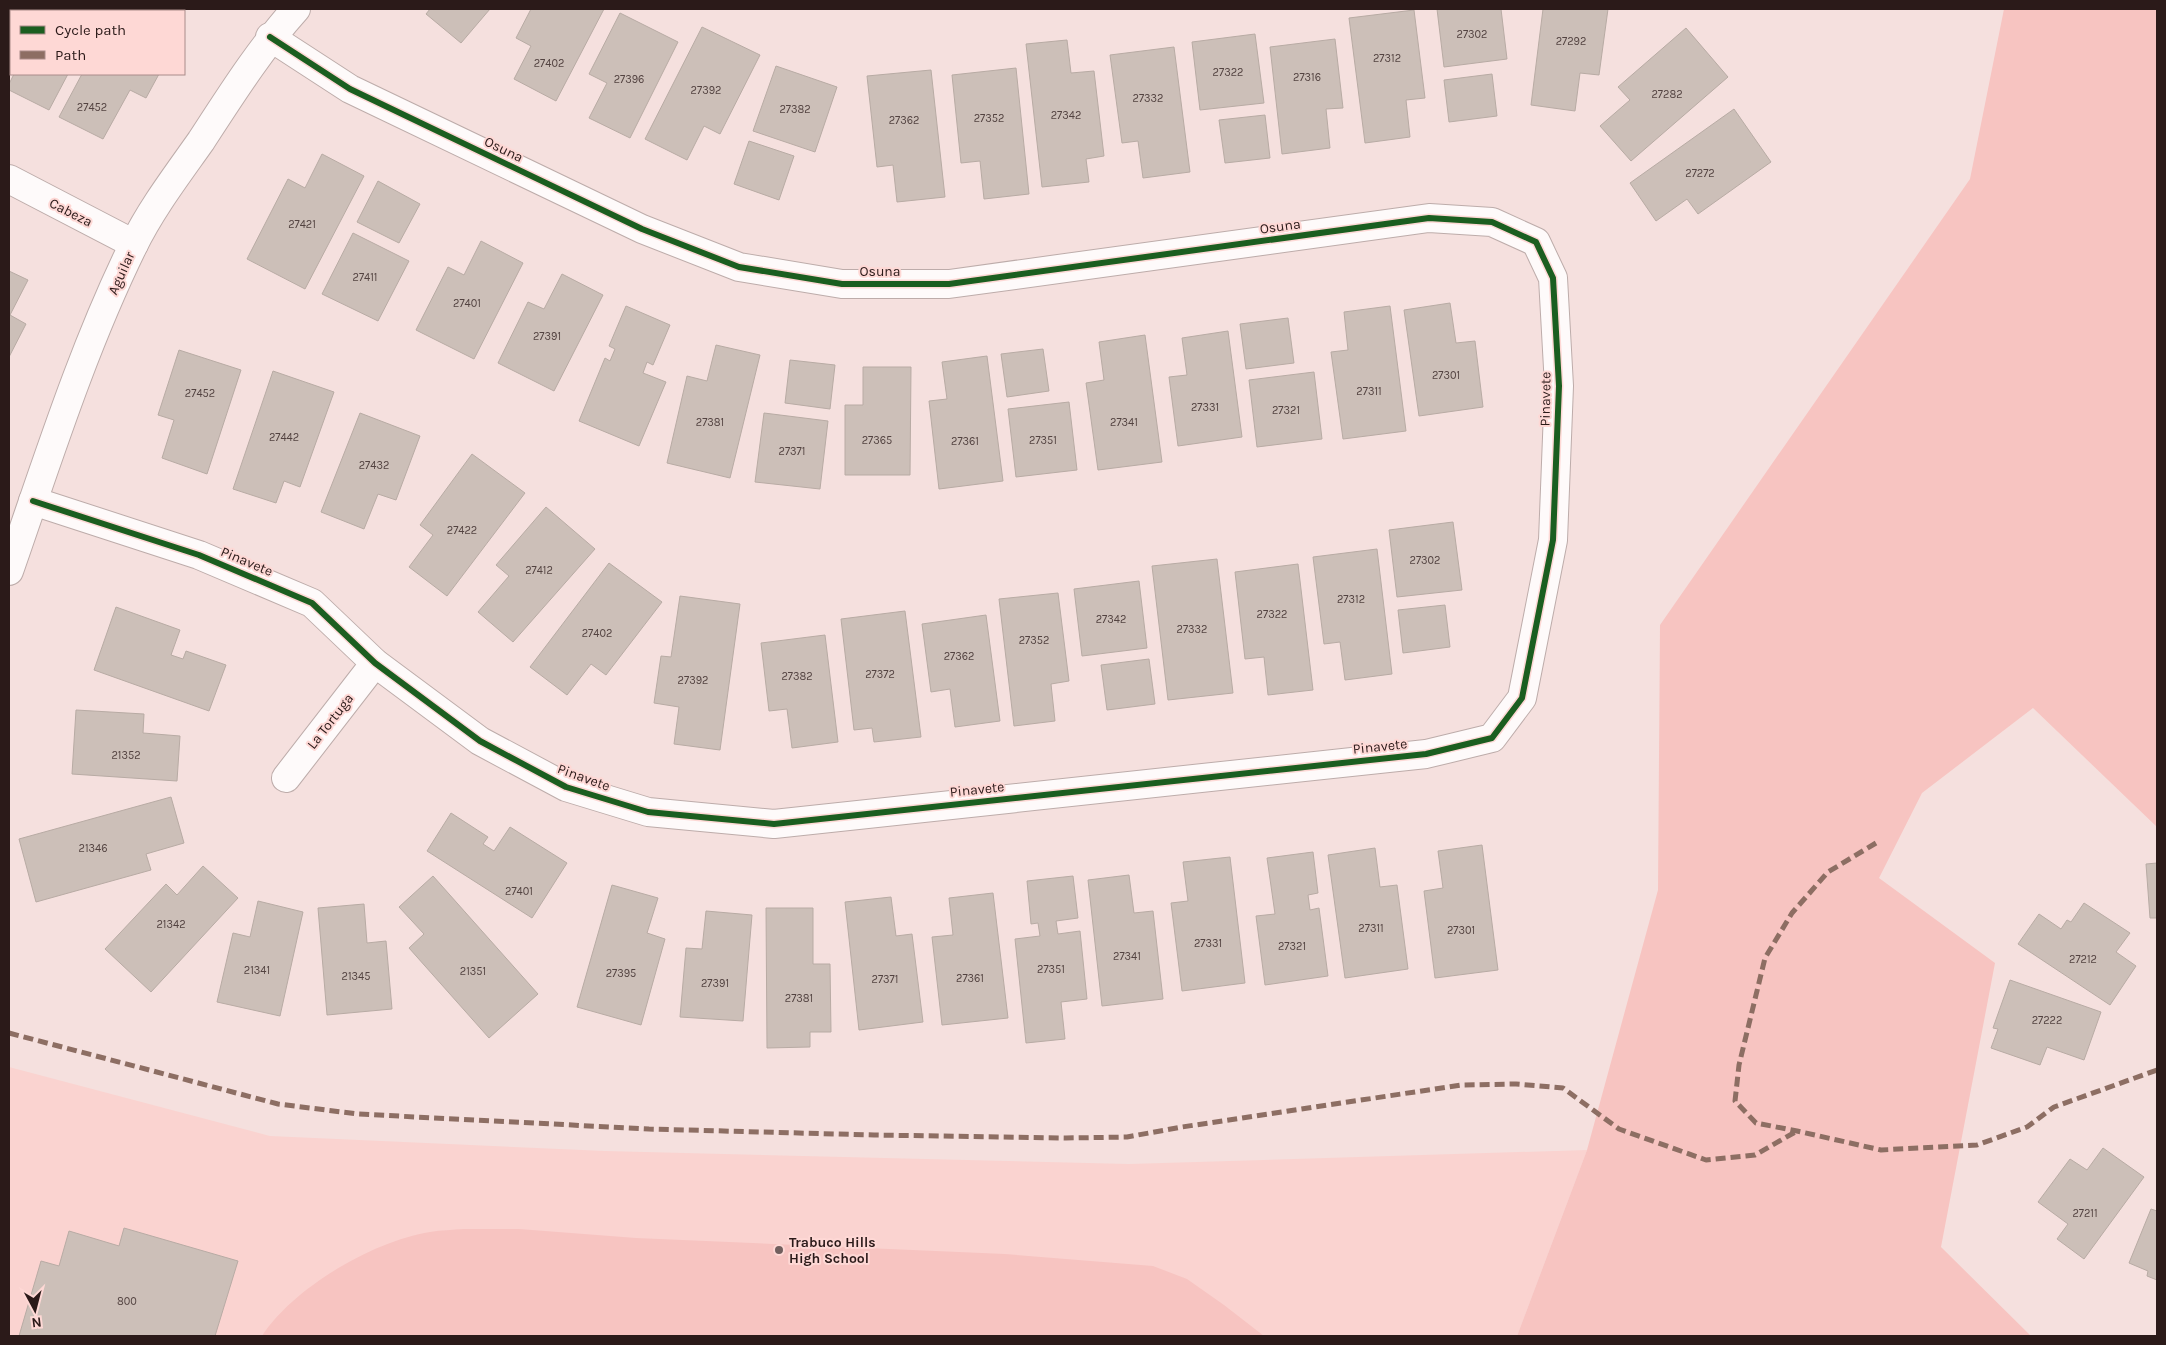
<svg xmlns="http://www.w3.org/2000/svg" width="2166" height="1345" font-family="Karla,sans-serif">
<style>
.built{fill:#fad3d0}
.green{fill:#f7c4c1}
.building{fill:#ccbfb8;stroke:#b8aba4}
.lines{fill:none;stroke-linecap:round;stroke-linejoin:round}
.street-casing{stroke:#bdacaa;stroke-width:30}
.street{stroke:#fefafa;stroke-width:28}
.quiet{stroke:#8d6e63;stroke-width:5;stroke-dasharray:10 5;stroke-linecap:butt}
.cycleway-casing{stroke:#fed8d5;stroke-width:9}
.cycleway{stroke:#1b5e20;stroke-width:6}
.poi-dot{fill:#725f5e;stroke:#fed8d5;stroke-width:2}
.labels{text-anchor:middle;stroke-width:4;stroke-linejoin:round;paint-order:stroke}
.number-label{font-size:11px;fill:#534341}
.street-label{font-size:14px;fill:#2b1a19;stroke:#fed8d5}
.poi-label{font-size:14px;font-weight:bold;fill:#2b1a19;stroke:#fed8d5;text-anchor:start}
</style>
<rect width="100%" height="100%" fill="#f5e0de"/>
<!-- built -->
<path class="built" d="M9,1067L270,1136L605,1151L1129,1164L1587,1150L1517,1336H9Z"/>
<!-- green -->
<g class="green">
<path d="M2004,9H2157V827L2033,708L1922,793L1879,878L1995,963L1941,1247L2031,1336H1517L1587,1150L1658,890L1660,625L1970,179Z"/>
<path d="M464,1229H519L636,1238L1005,1254L1153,1266L1187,1279L1224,1305L1264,1336H262C293,1288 373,1241 430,1232C441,1230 453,1230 464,1229Z"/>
</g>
<!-- building -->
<g class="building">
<path d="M29,9H101L100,11H28Z"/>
<path d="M117,9H171L175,11H116Z"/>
<path d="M430,9H490L461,43L426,14Z"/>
<path d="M531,9H604L556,101L514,79L531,46L516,38Z"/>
<path d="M1437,9H1501L1507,59L1444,67Z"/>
<path d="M1543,9H1608L1599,75L1580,73L1575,111L1531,105Z"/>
<path d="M1414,10L1425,98L1406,100L1410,137L1365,143L1349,18Z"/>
<path d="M620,13L678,42L630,138L589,118L607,83L589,74Z"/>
<path d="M702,27L760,55L720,134L704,126L687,160L645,139Z"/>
<path d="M1686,28L1728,77L1631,161L1600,126L1630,100L1618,87Z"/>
<path d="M1255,34L1264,103L1200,110L1192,42Z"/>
<path d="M1335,39L1343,108L1326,109L1330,148L1282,154L1270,47Z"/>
<path d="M1067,40L1071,73L1094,71L1104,156L1086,159L1089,182L1042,187L1026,44Z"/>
<path d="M1174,47L1190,172L1143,178L1138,141L1122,143L1110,55Z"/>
<path d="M776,66L837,87L815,152L753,131Z"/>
<path d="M1016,68L1029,194L984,199L980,161L961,163L952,75Z"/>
<path d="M931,70L945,197L897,202L893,165L877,167L867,76Z"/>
<path d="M14,74H68L49,110L9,90V84Z"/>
<path d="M82,74H159L146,98L130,90L103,139L59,117Z"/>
<path d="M1492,74L1497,116L1449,122L1444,80Z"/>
<path d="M1734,109L1771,162L1698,214L1687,199L1656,221L1630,183Z"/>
<path d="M1265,115L1270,158L1225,163L1219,120Z"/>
<path d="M749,141L794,156L779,200L734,184Z"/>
<path d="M322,154L364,176L305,289L247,259L288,179L305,188Z"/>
<path d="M378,181L420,204L399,243L357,222Z"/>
<path d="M353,233L409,261L378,321L322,294Z"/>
<path d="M481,241L523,263L474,359L416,330L448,267L464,275Z"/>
<path d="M9,271L28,280L10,315L26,324L9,357Z"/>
<path d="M562,274L603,295L554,391L498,363L528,302L544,309Z"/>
<path d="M1450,303L1456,343L1475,341L1483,407L1419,416L1404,310Z"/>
<path d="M626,306L670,325L653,365L647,362L643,373L666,382L639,446L579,421L605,358L610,361L615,349L609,346Z"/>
<path d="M1390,306L1406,431L1343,439L1331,352L1348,350L1344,312Z"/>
<path d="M1288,318L1294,363L1246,369L1240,324Z"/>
<path d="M1228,331L1242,437L1178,446L1169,377L1187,375L1182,338Z"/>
<path d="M1145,335L1162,462L1098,470L1086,383L1104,380L1099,342Z"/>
<path d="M716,345L760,355L730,478L667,463L687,376L707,381Z"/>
<path d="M1043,349L1049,391L1007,397L1001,354Z"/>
<path d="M179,350L241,370L207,474L162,458L174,420L158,415Z"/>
<path d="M987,356L1003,481L939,489L929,401L947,399L942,362Z"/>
<path d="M790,360L835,365L830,409L785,403Z"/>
<path d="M863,367H911L910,475H845V405H863Z"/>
<path d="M273,371L334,392L300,487L284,481L276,503L233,489Z"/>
<path d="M1314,372L1322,439L1257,447L1249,380Z"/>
<path d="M1069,402L1077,470L1016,477L1008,409Z"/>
<path d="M360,413L420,436L396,500L378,494L364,529L321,512Z"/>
<path d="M764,413L828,421L820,489L755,482Z"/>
<path d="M472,454L525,493L447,596L409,567L433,535L420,525Z"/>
<path d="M546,507L595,549L513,642L478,612L509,576L496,565Z"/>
<path d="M1453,522L1462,590L1397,597L1389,530Z"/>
<path d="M1377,549L1392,674L1345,680L1340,642L1324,644L1313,557Z"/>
<path d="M1217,559L1233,693L1168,700L1152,566Z"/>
<path d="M609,563L662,602L606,675L591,664L567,695L530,667Z"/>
<path d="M1298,564L1313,690L1268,695L1264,657L1245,659L1235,572Z"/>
<path d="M1139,581L1147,648L1082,656L1074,589Z"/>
<path d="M1058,593L1069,681L1051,684L1055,721L1014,726L999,599Z"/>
<path d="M680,596L740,604L720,750L674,744L679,707L654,703L661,656L671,657Z"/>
<path d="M1445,605L1450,647L1403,653L1398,610Z"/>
<path d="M116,607L180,630L171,655L183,659L186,651L226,665L209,711L94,670Z"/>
<path d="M905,611L921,737L874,742L872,728L854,730L841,619Z"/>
<path d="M986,615L1000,721L955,727L950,689L931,692L922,624Z"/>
<path d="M825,635L838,742L792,748L787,709L769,711L761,643Z"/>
<path d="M1149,659L1155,704L1107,710L1101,665Z"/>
<path d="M76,710L144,714L143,733L180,736L177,781L72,774Z"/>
<path d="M171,797L184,843L146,854L151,870L36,902L19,839Z"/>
<path d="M451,813L488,837L483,844L494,851L510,827L567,863L532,918L427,851Z"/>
<path d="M1482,845L1498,970L1435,978L1424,891L1443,888L1438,851Z"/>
<path d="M1375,848L1380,887L1397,885L1408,969L1345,978L1328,855Z"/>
<path d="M1313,852L1318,893L1308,895L1310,910L1319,908L1328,976L1265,985L1256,916L1275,914L1267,858Z"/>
<path d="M1230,857L1245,983L1182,991L1171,903L1188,901L1183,862Z"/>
<path d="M2157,863V918H2150L2146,864Z"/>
<path d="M203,866L238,898L151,992L105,949L166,884L177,895Z"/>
<path d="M1129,875L1134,913L1153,911L1163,999L1102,1006L1088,880Z"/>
<path d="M433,876L538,994L489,1038L409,948L424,934L399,907Z"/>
<path d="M1073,876L1078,918L1056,921L1058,934L1080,931L1087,999L1061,1002L1065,1039L1026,1043L1015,939L1040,936L1038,923L1031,924L1027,881Z"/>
<path d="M612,885L658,898L647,933L665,939L641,1025L577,1007Z"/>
<path d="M993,893L1008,1018L942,1025L932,937L953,935L949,898Z"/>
<path d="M891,897L896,936L912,934L923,1022L859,1030L845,902Z"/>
<path d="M258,901L303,912L280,1016L217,1002L233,933L250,937Z"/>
<path d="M2084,903L2130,933L2116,952L2136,966L2110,1005L2018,944L2039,914L2061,929L2067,920L2071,922Z"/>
<path d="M364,904L367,943L386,941L392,1009L327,1015L318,908Z"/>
<path d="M766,908H813V964H830L831,1032H810V1047L767,1048Z"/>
<path d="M706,911L752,915L743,1021L680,1017L686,948L702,949Z"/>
<path d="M2010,980L2101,1012L2084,1060L2047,1047L2040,1065L1991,1048L1998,1029L1993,1028Z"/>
<path d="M2103,1148L2144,1177L2084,1259L2057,1239L2068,1224L2038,1202L2070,1159L2087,1170Z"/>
<path d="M2151,1209L2157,1211V1280L2147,1276L2148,1271L2129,1263Z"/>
<path d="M124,1228L238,1261L215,1336H19L41,1261L59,1266L69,1231L119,1246Z"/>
</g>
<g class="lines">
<defs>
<g id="street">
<path d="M9,179L134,244"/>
<path d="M33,501L199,555L312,603L375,663L480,741L566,787L648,812L774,824L1426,754L1492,738L1522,698L1553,540L1559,386L1553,278L1536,242L1492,222L1429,218L949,284H842L739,267L642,229L350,89L270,37"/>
<path d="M9,571C47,462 82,350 133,246C151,209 177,175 201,141C231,95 260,49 296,9"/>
<path d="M286,778L375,663"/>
</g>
</defs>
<!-- street casing -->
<use href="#street" class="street-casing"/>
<!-- street -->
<use href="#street" class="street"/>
<!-- quiet -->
<g class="quiet">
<path d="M1876,843L1828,872L1792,913L1765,958L1739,1065L1735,1101L1756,1123L1797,1131L1881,1150L1977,1145L2027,1127L2054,1107L2157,1070"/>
<path d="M9,1033L278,1104L358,1114L649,1129L874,1135L1066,1138L1127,1137L1182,1127L1461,1085L1516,1084L1563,1088L1619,1129L1706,1160L1755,1155L1797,1131"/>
</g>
<defs>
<path id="cycleway" d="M33,501L199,555L312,603L375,663L480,741L566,787L648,812L774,824L1426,754L1492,738L1522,698L1553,540L1559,386L1553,278L1536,242L1492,222L1429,218L949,284H842L739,267L642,229L350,89L270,37"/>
</defs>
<!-- cycleway casing -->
<use href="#cycleway" class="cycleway-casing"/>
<!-- cycleway -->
<use href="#cycleway" class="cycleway"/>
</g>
<!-- markers -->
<circle class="poi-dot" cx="779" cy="1250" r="5"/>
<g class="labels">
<!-- number labels -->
<g class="number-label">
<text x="1472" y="38">27302</text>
<text x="1571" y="45">27292</text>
<text x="1387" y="62">27312</text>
<text x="549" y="67">27402</text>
<text x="1228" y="76">27322</text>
<text x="1307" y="81">27316</text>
<text x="629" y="83">27396</text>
<text x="706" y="94">27392</text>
<text x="1667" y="98">27282</text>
<text x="1148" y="102">27332</text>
<text x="92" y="111">27452</text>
<text x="795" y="113">27382</text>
<text x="1066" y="119">27342</text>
<text x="989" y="122">27352</text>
<text x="904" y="124">27362</text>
<text x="1700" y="177">27272</text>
<text x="302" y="228">27421</text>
<text x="365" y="281">27411</text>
<text x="467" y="307">27401</text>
<text x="547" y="340">27391</text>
<text x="1446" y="379">27301</text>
<text x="1369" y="395">27311</text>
<text x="200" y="397">27452</text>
<text x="1205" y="411">27331</text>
<text x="1286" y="414">27321</text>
<text x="710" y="426">27381</text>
<text x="1124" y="426">27341</text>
<text x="284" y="441">27442</text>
<text x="877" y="444">27365</text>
<text x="1043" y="444">27351</text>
<text x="965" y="445">27361</text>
<text x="792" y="455">27371</text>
<text x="374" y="469">27432</text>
<text x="462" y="534">27422</text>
<text x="1425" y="564">27302</text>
<text x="539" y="574">27412</text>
<text x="1351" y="603">27312</text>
<text x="1272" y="618">27322</text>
<text x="1111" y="623">27342</text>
<text x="1192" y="633">27332</text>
<text x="597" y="637">27402</text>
<text x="1034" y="644">27352</text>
<text x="959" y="660">27362</text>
<text x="880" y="678">27372</text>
<text x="797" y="680">27382</text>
<text x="693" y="684">27392</text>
<text x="126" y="759">21352</text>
<text x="93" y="852">21346</text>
<text x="519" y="895">27401</text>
<text x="171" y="928">21342</text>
<text x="1371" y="932">27311</text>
<text x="1461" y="934">27301</text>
<text x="1208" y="947">27331</text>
<text x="1292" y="950">27321</text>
<text x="1127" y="960">27341</text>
<text x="2083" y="963">27212</text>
<text x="1051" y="973">27351</text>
<text x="257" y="974">21341</text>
<text x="473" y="975">21351</text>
<text x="621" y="977">27395</text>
<text x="356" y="980">21345</text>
<text x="970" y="982">27361</text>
<text x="885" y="983">27371</text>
<text x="715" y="987">27391</text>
<text x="799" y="1002">27381</text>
<text x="2047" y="1024">27222</text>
<text x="2085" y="1217">27211</text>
<text x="127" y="1305">800</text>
</g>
<!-- street labels -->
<g class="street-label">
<text transform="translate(504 149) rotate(26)" y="5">Osuna</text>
<text transform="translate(71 212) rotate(27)" y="5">Cabeza</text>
<text transform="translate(1280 226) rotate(-8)" y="5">Osuna</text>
<text x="880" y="276">Osuna</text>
<text transform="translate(121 273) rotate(-66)" y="5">Aguilar</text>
<text transform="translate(1545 399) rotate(-89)" y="5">Pinavete</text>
<text transform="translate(247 561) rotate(23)" y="5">Pinavete</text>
<text transform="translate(330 721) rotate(-52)" y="5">La Tortuga</text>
<text transform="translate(1380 746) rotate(-6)" y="5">Pinavete</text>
<text transform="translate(584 777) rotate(20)" y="5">Pinavete</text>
<text transform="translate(977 789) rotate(-6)" y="5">Pinavete</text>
</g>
<!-- poi labels -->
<g class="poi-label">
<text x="789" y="1247">Trabuco Hills<tspan x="789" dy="16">High School</tspan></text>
</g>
</g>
<!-- border -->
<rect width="2166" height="1345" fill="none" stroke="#2b1a19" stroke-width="20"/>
<!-- legend -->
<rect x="10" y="10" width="175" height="65" fill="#fed8d5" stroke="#aa8c8a"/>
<rect x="20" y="26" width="25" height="8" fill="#1b5e20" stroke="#aa8c8a"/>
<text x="55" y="35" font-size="15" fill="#2b1a19">Cycle path</text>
<rect x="20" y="51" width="25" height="8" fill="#8d6e63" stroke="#aa8c8a"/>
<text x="55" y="60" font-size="15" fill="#2b1a19">Path</text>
<!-- north arrow -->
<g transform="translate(35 1310) rotate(173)" stroke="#fed8d5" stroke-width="4" paint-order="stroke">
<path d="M0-4L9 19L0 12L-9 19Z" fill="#2b1a19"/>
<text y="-8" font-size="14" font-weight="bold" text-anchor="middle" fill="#2b1a19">N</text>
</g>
</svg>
